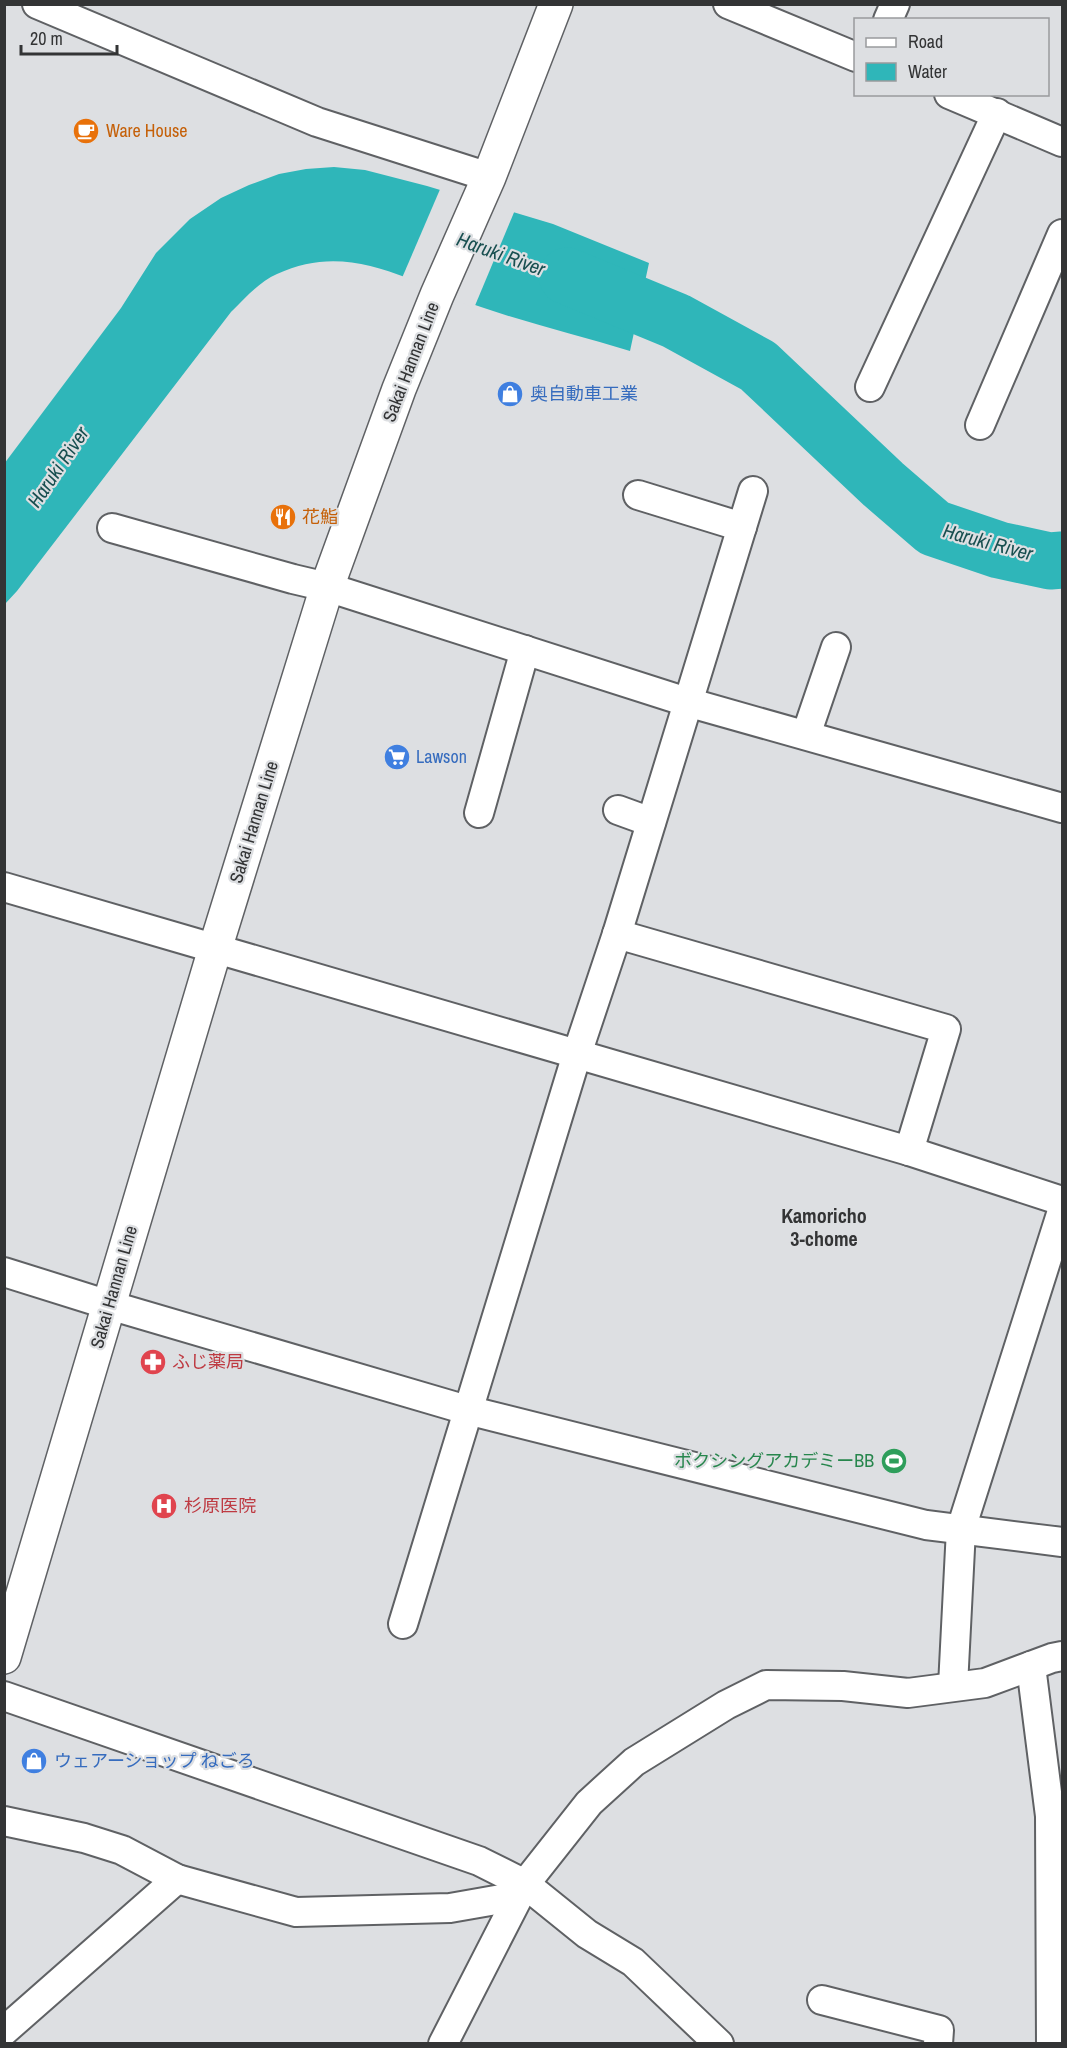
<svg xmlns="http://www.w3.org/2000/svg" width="1067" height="2048" font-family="'Archivo Narrow','Noto Sans JP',sans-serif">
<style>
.water{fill:#2fb6b9}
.pier{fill:#dddfe2}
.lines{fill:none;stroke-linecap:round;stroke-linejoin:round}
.river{stroke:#2fb6b9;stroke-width:57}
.minor-casing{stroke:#5f6164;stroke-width:32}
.secondary-casing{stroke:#5f6164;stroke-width:36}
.minor{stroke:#fff;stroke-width:28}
.secondary{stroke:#fff;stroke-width:33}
.labels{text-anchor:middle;stroke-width:4.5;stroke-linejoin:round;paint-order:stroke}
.food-label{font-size:18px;fill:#c56008;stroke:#dddfe2;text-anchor:start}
.street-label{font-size:18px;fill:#333435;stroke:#dddfe2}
.shop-label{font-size:18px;fill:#366cbe;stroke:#dddfe2;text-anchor:start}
.health-label{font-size:18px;fill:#be3a42;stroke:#dddfe2;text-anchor:start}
.leisure-label{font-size:18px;fill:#27864d;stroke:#dddfe2;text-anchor:end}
.water-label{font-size:20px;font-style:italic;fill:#184f50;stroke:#dddfe2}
.neighbourhood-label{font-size:20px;font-weight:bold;fill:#333435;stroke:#dddfe2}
</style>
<rect width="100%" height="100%" fill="#dddfe2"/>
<!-- water -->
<path class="water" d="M334,167L365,170L427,186L553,224L649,263L630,351C581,336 530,324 481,307C412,284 351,239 277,274C259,282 245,298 231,312L17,591L5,604L4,464L121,308L156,253L190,219L221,198L249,185L279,174L306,169Z"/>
<!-- pier -->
<path class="pier" d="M441,187L515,210L474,308L402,278Z"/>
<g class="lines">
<!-- river -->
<path class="river" d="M567,276L676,321L758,366L883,484L934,528L999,550L1050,561L1062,560"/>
<defs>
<g id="minor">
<path d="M37,4L317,122L489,177"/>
<path d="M728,4L856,57"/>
<path d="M888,20L895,4"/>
<path d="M949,94L1062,142"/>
<path d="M870,387L997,113"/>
<path d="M980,425L1062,234"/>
<path d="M638,495L742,527"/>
<path d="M112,528L293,579L327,587L687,702L1062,808"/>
<path d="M806,735L836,647"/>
<path d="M618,810L651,822"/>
<path d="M479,813L525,650"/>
<path d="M4,887L909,1151L1062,1201"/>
<path d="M617,934L946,1029L909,1151"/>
<path d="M4,1272L109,1305L467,1410L926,1525L1062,1542"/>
<path d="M403,1624L577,1054L617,934L753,491"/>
<path d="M1031,1666L1050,1816L1051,2044"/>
<path d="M953,1686L961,1529L1062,1211"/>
<path d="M4,1696L479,1861L525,1884L587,1934L633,1962L719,2044"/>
<path d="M4,1821L84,1838L122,1850L177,1879L296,1912L450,1908L519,1896"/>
<path d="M822,2000L939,2030L938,2044"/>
<path d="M4,2031L177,1879"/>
<path d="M443,2044L525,1884L589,1803L634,1762L726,1705L766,1685L843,1686L908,1693L985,1683L1052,1658L1062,1656"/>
</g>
<path id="secondary" d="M4,1657L215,949L327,587L399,389L437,295L489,177L556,4"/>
</defs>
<!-- minor casing -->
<use href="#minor" class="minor-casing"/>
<!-- secondary casing -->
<use href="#secondary" class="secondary-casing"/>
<!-- minor -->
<use href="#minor" class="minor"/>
<!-- secondary -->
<use href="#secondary" class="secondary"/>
</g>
<!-- icons -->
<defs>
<symbol id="cafe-disc" viewBox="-11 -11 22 22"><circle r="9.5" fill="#e8710a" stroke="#dddfe2"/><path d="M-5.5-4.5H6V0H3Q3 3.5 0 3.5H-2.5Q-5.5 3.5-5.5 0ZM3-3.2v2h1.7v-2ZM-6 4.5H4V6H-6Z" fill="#fff"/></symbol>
<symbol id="shop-disc" viewBox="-11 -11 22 22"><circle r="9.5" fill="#3f7fe0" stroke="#dddfe2"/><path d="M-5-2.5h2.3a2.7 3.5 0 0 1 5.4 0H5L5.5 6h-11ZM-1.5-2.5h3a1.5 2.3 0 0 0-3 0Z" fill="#fff"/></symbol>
<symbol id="restaurant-disc" viewBox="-11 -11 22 22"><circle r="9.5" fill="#e8710a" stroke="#dddfe2"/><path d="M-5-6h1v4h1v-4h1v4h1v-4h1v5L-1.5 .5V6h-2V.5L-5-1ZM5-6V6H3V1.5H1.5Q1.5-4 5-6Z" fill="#fff"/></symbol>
<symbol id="supermarket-disc" viewBox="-11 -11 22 22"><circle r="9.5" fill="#3f7fe0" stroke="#dddfe2"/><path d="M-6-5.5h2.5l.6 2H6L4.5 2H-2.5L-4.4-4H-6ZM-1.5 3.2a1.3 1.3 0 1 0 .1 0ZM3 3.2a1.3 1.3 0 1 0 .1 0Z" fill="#fff"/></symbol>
<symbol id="pharmacy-disc" viewBox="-11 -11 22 22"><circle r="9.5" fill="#e0444e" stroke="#dddfe2"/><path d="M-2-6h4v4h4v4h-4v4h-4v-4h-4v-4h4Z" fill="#fff"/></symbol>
<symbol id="stadium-disc" viewBox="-11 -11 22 22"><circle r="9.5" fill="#2e9e5b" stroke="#dddfe2"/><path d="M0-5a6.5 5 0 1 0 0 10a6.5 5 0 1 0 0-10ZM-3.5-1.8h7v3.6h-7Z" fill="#fff"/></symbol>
<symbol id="hospital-disc" viewBox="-11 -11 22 22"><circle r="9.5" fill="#e0444e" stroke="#dddfe2"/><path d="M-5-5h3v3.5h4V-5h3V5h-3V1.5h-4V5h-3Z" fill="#fff"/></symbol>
</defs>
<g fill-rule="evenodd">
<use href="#cafe-disc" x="71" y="116" width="30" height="30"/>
<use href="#shop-disc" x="495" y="379" width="30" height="30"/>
<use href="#restaurant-disc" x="268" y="502" width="30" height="30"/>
<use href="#supermarket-disc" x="382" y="742" width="30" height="30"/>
<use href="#pharmacy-disc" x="138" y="1347" width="30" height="30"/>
<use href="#stadium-disc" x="879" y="1446" width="30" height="30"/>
<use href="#hospital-disc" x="149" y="1491" width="30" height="30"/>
<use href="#shop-disc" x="19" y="1746" width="30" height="30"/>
</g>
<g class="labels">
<!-- food labels -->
<g class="food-label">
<text x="106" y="137">Ware House</text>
<text x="302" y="523">花鮨</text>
</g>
<!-- street labels -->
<g class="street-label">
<text transform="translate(411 362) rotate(-69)" y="6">Sakai Hannan Line</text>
<text transform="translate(254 822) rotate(-73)" y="6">Sakai Hannan Line</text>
<text transform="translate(114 1287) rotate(-74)" y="6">Sakai Hannan Line</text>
</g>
<!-- shop labels -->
<g class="shop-label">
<text x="530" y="400">奥自動車工業</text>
<text x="416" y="763">Lawson</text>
<text x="54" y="1767">ウェアーショップ ねごろ</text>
</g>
<!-- health labels -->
<g class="health-label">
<text x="172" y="1368">ふじ薬局</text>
<text x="184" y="1512">杉原医院</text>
</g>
<!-- leisure labels -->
<g class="leisure-label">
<text x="874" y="1467">ボクシングアカデミーBB</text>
</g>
<!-- water labels -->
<g class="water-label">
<text transform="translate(501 254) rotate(20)" y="7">Haruki River</text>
<text transform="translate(58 467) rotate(-56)" y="7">Haruki River</text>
<text transform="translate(988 542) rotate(15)" y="7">Haruki River</text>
</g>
<!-- neighbourhood labels -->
<g class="neighbourhood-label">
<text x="824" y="1223">Kamoricho<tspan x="824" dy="23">3-chome</tspan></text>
</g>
</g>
<!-- border -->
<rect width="1067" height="2048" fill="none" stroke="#333435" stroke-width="12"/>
<!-- legend -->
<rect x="854" y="18" width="195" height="78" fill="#dddfe2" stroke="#999b9d" stroke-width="1.5"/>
<rect x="866" y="38" width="30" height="9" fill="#ffffff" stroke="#999b9d" stroke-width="1.5"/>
<text x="908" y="48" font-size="18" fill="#333435">Road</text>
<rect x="866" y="63" width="30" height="18" fill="#2fb6b9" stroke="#999b9d" stroke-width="1.5"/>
<text x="908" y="78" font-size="18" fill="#333435">Water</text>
<!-- scale -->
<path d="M21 45v9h96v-9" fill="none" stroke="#333435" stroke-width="3"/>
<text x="30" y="45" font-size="18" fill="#333435" stroke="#dddfe2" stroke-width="4.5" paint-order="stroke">20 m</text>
</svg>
